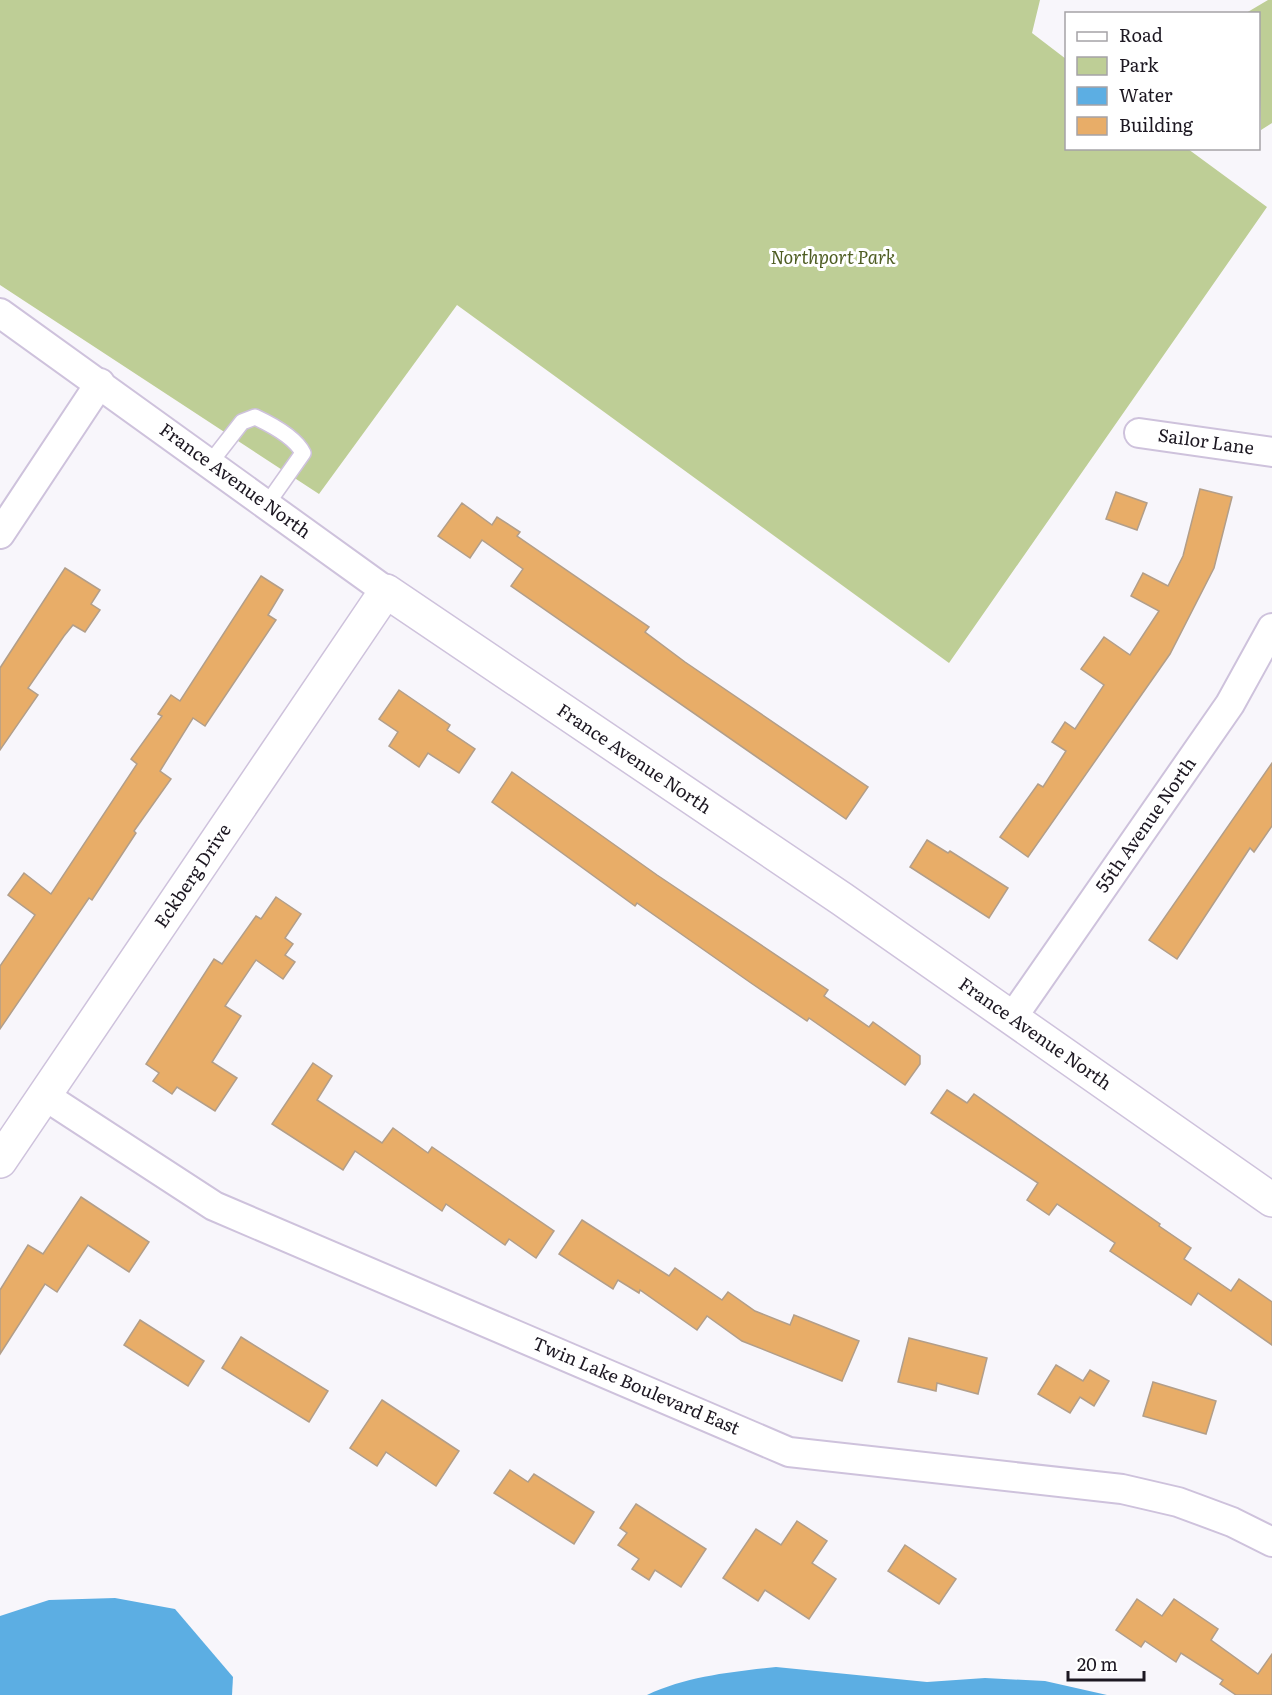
<svg xmlns="http://www.w3.org/2000/svg" width="1272" height="1695" font-family="Literata,serif">
<style>
.green{fill:#bece96}
.water{fill:#5caee3}
.building{fill:#e8ad68;stroke:#b29e89;stroke-width:1.5}
.lines{fill:none;stroke-linecap:round;stroke-linejoin:round}
.lane-casing{stroke:#cec2dc;stroke-width:18}
.street-casing{stroke:#cec2dc;stroke-width:32}
.secondary-casing{stroke:#cec2dc;stroke-width:36}
.lane{stroke:#fff;stroke-width:15}
.street{stroke:#fff;stroke-width:28}
.secondary{stroke:#fff;stroke-width:33}
.labels{text-anchor:middle;stroke-width:6;stroke-linejoin:round;paint-order:stroke}
.park-label{font-size:18px;font-style:italic;fill:#4e5d22;stroke:#fff}
.street-label{font-size:18px;fill:#1d1822;stroke:#fff}
</style>
<rect width="100%" height="100%" fill="#f8f6fb"/>
<!-- green -->
<g class="green">
<path d="M0,0H1040L1032,33L1066,59V148L1188,149L1267,207L949,663L457,305L319,494L0,285Z"/>
<path d="M1268,0H1272V123L1261,130L1258,14L1246,13Z"/>
</g>
<!-- water -->
<g class="water">
<path d="M115,1598L175,1609L233,1677L232,1695H0V1616L49,1600Z"/>
<path d="M776,1667L927,1682L985,1678L1045,1681L1107,1695H647C688,1676 732,1672 776,1667Z"/>
</g>
<!-- building -->
<g class="building">
<path d="M1200,489L1232,497L1214,568L1170,654L1028,857L1000,837L1038,784L1043,787L1066,751L1052,742L1065,722L1075,729L1104,685L1081,669L1104,637L1130,655L1159,611L1131,596L1143,573L1168,586L1183,556Z"/>
<path d="M1116,492L1147,503L1137,530L1106,519Z"/>
<path d="M462,503L492,525L497,517L520,532L517,536L649,627L645,632L685,662L868,787L846,819L511,586L523,569L482,540L470,558L438,536Z"/>
<path d="M65,568L100,590L91,604L100,610L85,632L73,625L64,636L28,688L38,695L0,750V668Z"/>
<path d="M261,576L283,590L268,615L276,620L205,726L193,718L160,771L171,779L134,831L136,833L92,900L89,898L0,1029V966L35,915L8,895L24,873L51,894L137,764L131,759L162,716L158,714L171,695L180,701Z"/>
<path d="M399,690L450,725L447,730L475,749L459,773L428,753L419,767L389,746L398,732L379,719Z"/>
<path d="M1272,763V826L1254,852L1250,848L1177,959L1149,940Z"/>
<path d="M512,772L657,875L828,990L824,996L869,1027L873,1022L920,1056V1064L905,1085L809,1018L807,1021L751,983L637,903L635,906L492,802Z"/>
<path d="M927,840L948,853L950,851L1008,888L989,918L910,867Z"/>
<path d="M276,897L301,914L285,938L293,944L285,955L295,962L283,979L256,960L225,1006L241,1016L212,1062L237,1078L215,1111L177,1087L172,1094L153,1081L159,1073L146,1064L214,959L222,964L256,916L261,919Z"/>
<path d="M313,1063L332,1076L317,1100L382,1143L393,1128L428,1153L432,1147L554,1231L536,1258L509,1239L505,1245L446,1204L442,1211L355,1151L343,1170L272,1124Z"/>
<path d="M947,1090L967,1103L974,1094L1160,1224L1159,1226L1191,1248L1184,1259L1231,1291L1239,1279L1272,1302V1345L1198,1293L1191,1305L1110,1251L1115,1243L1057,1204L1049,1215L1027,1200L1038,1183L931,1113Z"/>
<path d="M81,1197L149,1242L129,1272L88,1245L57,1292L45,1284L0,1354V1290L28,1245L43,1254Z"/>
<path d="M582,1220L669,1276L675,1268L722,1300L728,1292L755,1311L790,1325L794,1315L859,1341L842,1381L742,1341L707,1316L697,1330L640,1290L639,1293L618,1280L613,1289L559,1254Z"/>
<path d="M140,1320L204,1361L188,1386L124,1345Z"/>
<path d="M241,1337L328,1391L309,1422L222,1368Z"/>
<path d="M909,1338L987,1358L978,1394L937,1383L936,1391L898,1382Z"/>
<path d="M1056,1365L1083,1381L1090,1370L1109,1381L1094,1406L1080,1397L1070,1413L1038,1394Z"/>
<path d="M1153,1382L1216,1401L1206,1434L1143,1416Z"/>
<path d="M382,1400L459,1451L436,1486L386,1452L377,1466L350,1448Z"/>
<path d="M510,1470L528,1482L534,1474L594,1512L574,1544L494,1493Z"/>
<path d="M636,1504L706,1549L681,1587L655,1570L649,1580L632,1569L639,1559L618,1545L627,1533L620,1528Z"/>
<path d="M797,1521L827,1541L812,1563L836,1579L809,1619L765,1590L758,1601L723,1578L756,1529L781,1545Z"/>
<path d="M905,1545L956,1579L939,1604L888,1571Z"/>
<path d="M1137,1599L1162,1616L1174,1599L1218,1629L1211,1640L1258,1674L1272,1654V1695H1236L1220,1684L1223,1680L1181,1653L1176,1662L1145,1641L1141,1647L1116,1630Z"/>
</g>
<g class="lines">
<defs>
<path id="lane" d="M210,463L242,422L255,417C270,424 295,437 303,453L267,504"/>
<g id="street">
<path d="M0,313L386,591"/>
<path d="M1139,433L1272,452"/>
<path d="M0,534L100,383"/>
<path d="M1012,1018L1230,704L1272,628"/>
<path d="M45,1096L214,1206L789,1452L1122,1489L1178,1502L1232,1522L1272,1542"/>
</g>
<path id="secondary" d="M0,1161L386,591L842,899L1272,1200"/>
</defs>
<!-- lane casing -->
<use href="#lane" class="lane-casing"/>
<!-- street casing -->
<use href="#street" class="street-casing"/>
<!-- secondary casing -->
<use href="#secondary" class="secondary-casing"/>
<!-- lane -->
<use href="#lane" class="lane"/>
<!-- street -->
<use href="#street" class="street"/>
<!-- secondary -->
<use href="#secondary" class="secondary"/>
</g>
<g class="labels">
<!-- park labels -->
<g class="park-label">
<text x="833" y="264">Northport Park</text>
</g>
<!-- street labels -->
<g class="street-label">
<text transform="translate(1206 442) rotate(8)" y="6">Sailor Lane</text>
<text transform="translate(235 481) rotate(36)" y="6">France Avenue North</text>
<text transform="translate(634 759) rotate(34)" y="6">France Avenue North</text>
<text transform="translate(1146 825) rotate(-55)" y="6">55th Avenue North</text>
<text transform="translate(193 876) rotate(-56)" y="6">Eckberg Drive</text>
<text transform="translate(1035 1034) rotate(35)" y="6">France Avenue North</text>
<text transform="translate(636 1386) rotate(23)" y="6">Twin Lake Boulevard East</text>
</g>
</g>
<!-- legend -->
<rect x="1065" y="12" width="195" height="138" fill="#ffffff" stroke="#a5a3a7" stroke-width="1.5"/>
<rect x="1077" y="32" width="30" height="9" fill="#ffffff" stroke="#a5a3a7" stroke-width="1.5"/>
<text x="1119" y="42" font-size="18" fill="#1d1822">Road</text>
<rect x="1077" y="57" width="30" height="18" fill="#bece96" stroke="#a5a3a7" stroke-width="1.5"/>
<text x="1119" y="72" font-size="18" fill="#1d1822">Park</text>
<rect x="1077" y="87" width="30" height="18" fill="#5caee3" stroke="#a5a3a7" stroke-width="1.5"/>
<text x="1119" y="102" font-size="18" fill="#1d1822">Water</text>
<rect x="1077" y="117" width="30" height="18" fill="#e8ad68" stroke="#a5a3a7" stroke-width="1.5"/>
<text x="1119" y="132" font-size="18" fill="#1d1822">Building</text>
<!-- scale -->
<path d="M1068 1671v9h76v-9" fill="none" stroke="#1d1822" stroke-width="3"/>
<text x="1077" y="1671" font-size="18" fill="#1d1822" stroke="#ffffff" stroke-width="4.5" paint-order="stroke">20 m</text>
</svg>
